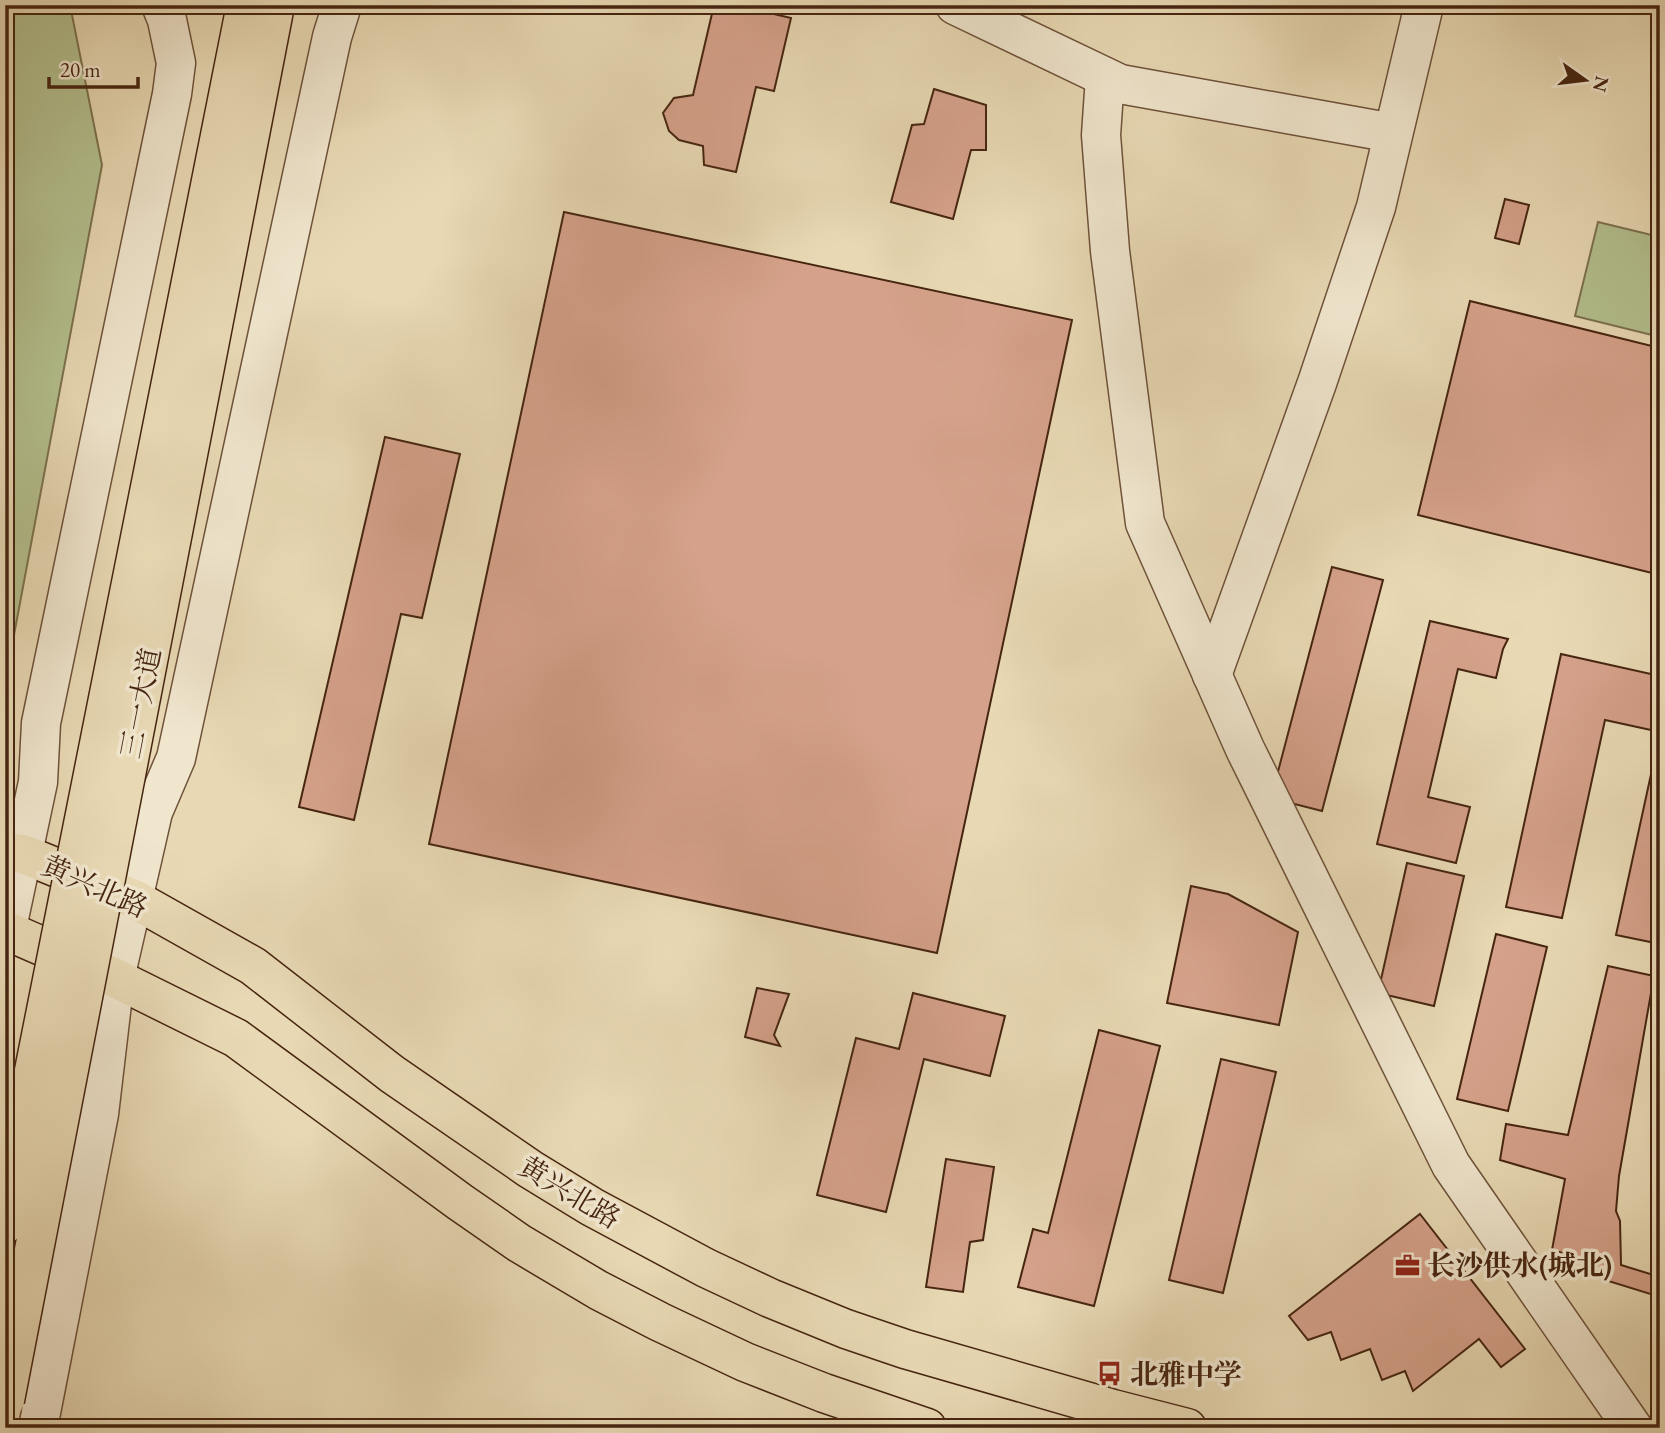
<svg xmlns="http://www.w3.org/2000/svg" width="1665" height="1433" font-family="'EB Garamond','Noto Serif SC',serif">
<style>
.green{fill:#b4c08f;stroke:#7d7250;stroke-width:2}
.building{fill:#d5a18a;stroke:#462511;stroke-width:2}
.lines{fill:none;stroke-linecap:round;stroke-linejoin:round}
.minor-casing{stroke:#6e523a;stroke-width:41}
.major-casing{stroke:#462511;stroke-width:41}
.minor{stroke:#f0e6ce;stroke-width:38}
.major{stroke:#e8d9b4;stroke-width:38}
.highway-bridge-casing{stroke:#462511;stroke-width:41;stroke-linecap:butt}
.highway-bridge{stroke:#e8d9b4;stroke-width:38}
.labels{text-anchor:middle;stroke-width:7;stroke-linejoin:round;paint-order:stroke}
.street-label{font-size:28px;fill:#462511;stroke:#f0e6ce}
.poi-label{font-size:28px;font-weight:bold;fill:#462511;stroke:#f0e6ce;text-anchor:start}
</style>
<rect width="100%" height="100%" fill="#e8d9b4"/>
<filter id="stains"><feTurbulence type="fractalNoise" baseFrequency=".00286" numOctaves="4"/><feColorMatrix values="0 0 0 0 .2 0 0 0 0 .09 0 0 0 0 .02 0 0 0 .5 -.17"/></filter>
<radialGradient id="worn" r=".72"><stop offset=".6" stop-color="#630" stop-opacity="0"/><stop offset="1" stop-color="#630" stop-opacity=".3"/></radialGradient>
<!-- green -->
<g class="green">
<path d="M5,5H70L102,165L5,683Z"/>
<path d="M1598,222L1660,237V337L1575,316Z"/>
</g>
<!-- building -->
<g class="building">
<path d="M714,5H735L791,18L774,91L756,87L736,172L704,165L703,146L679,140L669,131L663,113L674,98L693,95Z"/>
<path d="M934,89L986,105V150H971L953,219L891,202L912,125L924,124Z"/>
<path d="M1505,199L1529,205L1519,244L1495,238Z"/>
<path d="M564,212L1072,320L937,953L429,844Z"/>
<path d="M1470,301L1660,348V575L1418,515Z"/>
<path d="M385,437L460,454L422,618L401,614L354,820L299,807Z"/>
<path d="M1332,567L1383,580L1322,811L1271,798Z"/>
<path d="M1430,621L1508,639L1503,649L1496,678L1458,669L1428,797L1470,807L1456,863L1377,844Z"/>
<path d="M1561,654L1660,676V732L1605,720L1562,918L1506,907Z"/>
<path d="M1660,733V944L1616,935Z"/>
<path d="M1407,863L1464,876L1434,1006L1378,993Z"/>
<path d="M1191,886L1228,894L1298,932L1279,1025L1167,1003Z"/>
<path d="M1496,934L1547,947L1508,1111L1457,1099Z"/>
<path d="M1608,966L1654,976L1619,1176L1616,1211L1620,1221L1621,1265L1660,1277V1297L1589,1275L1587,1260L1552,1250L1565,1179L1500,1160L1506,1124L1568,1135Z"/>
<path d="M757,988L789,994L774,1035L780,1046L745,1037Z"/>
<path d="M913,993L1005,1016L990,1076L924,1059L886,1212L817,1195L856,1038L899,1049Z"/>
<path d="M1099,1030L1160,1046L1094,1306L1018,1287L1033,1229L1048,1233Z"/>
<path d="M1221,1059L1276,1072L1223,1293L1169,1280Z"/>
<path d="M946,1159L994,1167L983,1240L970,1242L963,1292L926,1287Z"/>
<path d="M1420,1214L1525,1349L1501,1367L1479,1339L1413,1391L1405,1371L1382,1380L1370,1349L1341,1360L1331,1332L1308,1340L1289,1316Z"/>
</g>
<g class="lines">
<defs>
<g id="minor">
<path d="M955,5L1120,84L1393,133"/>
<path d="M1105,77L1101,135L1110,251L1145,523L1245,749L1451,1165L1633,1428"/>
<path d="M1212,675L1317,383L1376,207L1424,5"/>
<path d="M5,937L38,782L41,723L172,94L176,63L167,20L161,5"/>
<path d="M38,1428L99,1114L115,978L153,812L176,758L332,37L342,5"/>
</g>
<g id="major">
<path d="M5,852L23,854L134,899L253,966L392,1074L530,1169L592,1207L706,1268L770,1298L846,1329L905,1349L1113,1409L1187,1428"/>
<path d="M5,930L115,978L236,1038L460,1202L519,1243L598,1290L660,1322L745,1362L824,1393L927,1428"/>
</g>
</defs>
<!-- minor casing -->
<use href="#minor" class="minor-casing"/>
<!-- major casing -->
<use href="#major" class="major-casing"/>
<!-- minor -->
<use href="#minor" class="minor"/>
<!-- major -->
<use href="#major" class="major"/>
<defs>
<g id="highway-bridge">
<path d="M5,1224L27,1106L246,5"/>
<path d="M5,1400L275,5"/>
</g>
</defs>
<!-- highway-bridge casing -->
<use href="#highway-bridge" class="highway-bridge-casing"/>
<!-- highway-bridge -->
<use href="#highway-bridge" class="highway-bridge"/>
</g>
<!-- icons -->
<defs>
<symbol id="office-bare" viewBox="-9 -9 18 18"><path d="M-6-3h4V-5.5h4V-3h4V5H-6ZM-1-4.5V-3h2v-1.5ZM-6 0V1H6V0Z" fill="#8f2418" stroke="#f0e6ce" stroke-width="2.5" paint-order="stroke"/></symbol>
<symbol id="bus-bare" viewBox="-9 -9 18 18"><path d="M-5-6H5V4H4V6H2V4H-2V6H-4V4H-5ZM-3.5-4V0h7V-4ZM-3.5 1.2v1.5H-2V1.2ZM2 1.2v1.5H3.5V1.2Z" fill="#8f2418" stroke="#f0e6ce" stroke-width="2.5" paint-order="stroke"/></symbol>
</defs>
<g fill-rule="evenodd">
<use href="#office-bare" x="1390" y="1248" width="35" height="35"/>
<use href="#bus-bare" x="1092" y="1356" width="35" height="35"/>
</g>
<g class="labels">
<!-- street labels -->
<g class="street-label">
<text transform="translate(140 703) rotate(-79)" y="10">三一大道</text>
<text transform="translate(95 886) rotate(24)" y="10">黄兴北路</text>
<text transform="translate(570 1192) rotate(31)" y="10">黄兴北路</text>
</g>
<!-- poi labels -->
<g class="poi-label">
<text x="1427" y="1275">长沙供水(城北)</text>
<text x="1130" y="1384">北雅中学</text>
</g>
</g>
<!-- margin -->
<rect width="1665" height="1433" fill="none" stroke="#e8d9b4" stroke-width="28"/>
<rect x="7" y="7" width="1651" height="1419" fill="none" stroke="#462511" stroke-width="3.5"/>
<rect x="14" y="14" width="1637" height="1405" fill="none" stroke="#462511" stroke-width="2"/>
<!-- north arrow -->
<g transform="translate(1585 80) rotate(104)" stroke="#f0e6ce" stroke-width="5" paint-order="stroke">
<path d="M0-5L12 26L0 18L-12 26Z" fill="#462511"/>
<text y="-10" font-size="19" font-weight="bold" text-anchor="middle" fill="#462511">N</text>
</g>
<!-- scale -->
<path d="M49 77v10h89v-10" fill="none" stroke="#462511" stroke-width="3.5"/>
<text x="60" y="77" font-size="21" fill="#462511" stroke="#f0e6ce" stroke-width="5" paint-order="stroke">20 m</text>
<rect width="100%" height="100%" filter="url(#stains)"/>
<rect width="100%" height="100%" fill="url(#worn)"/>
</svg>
